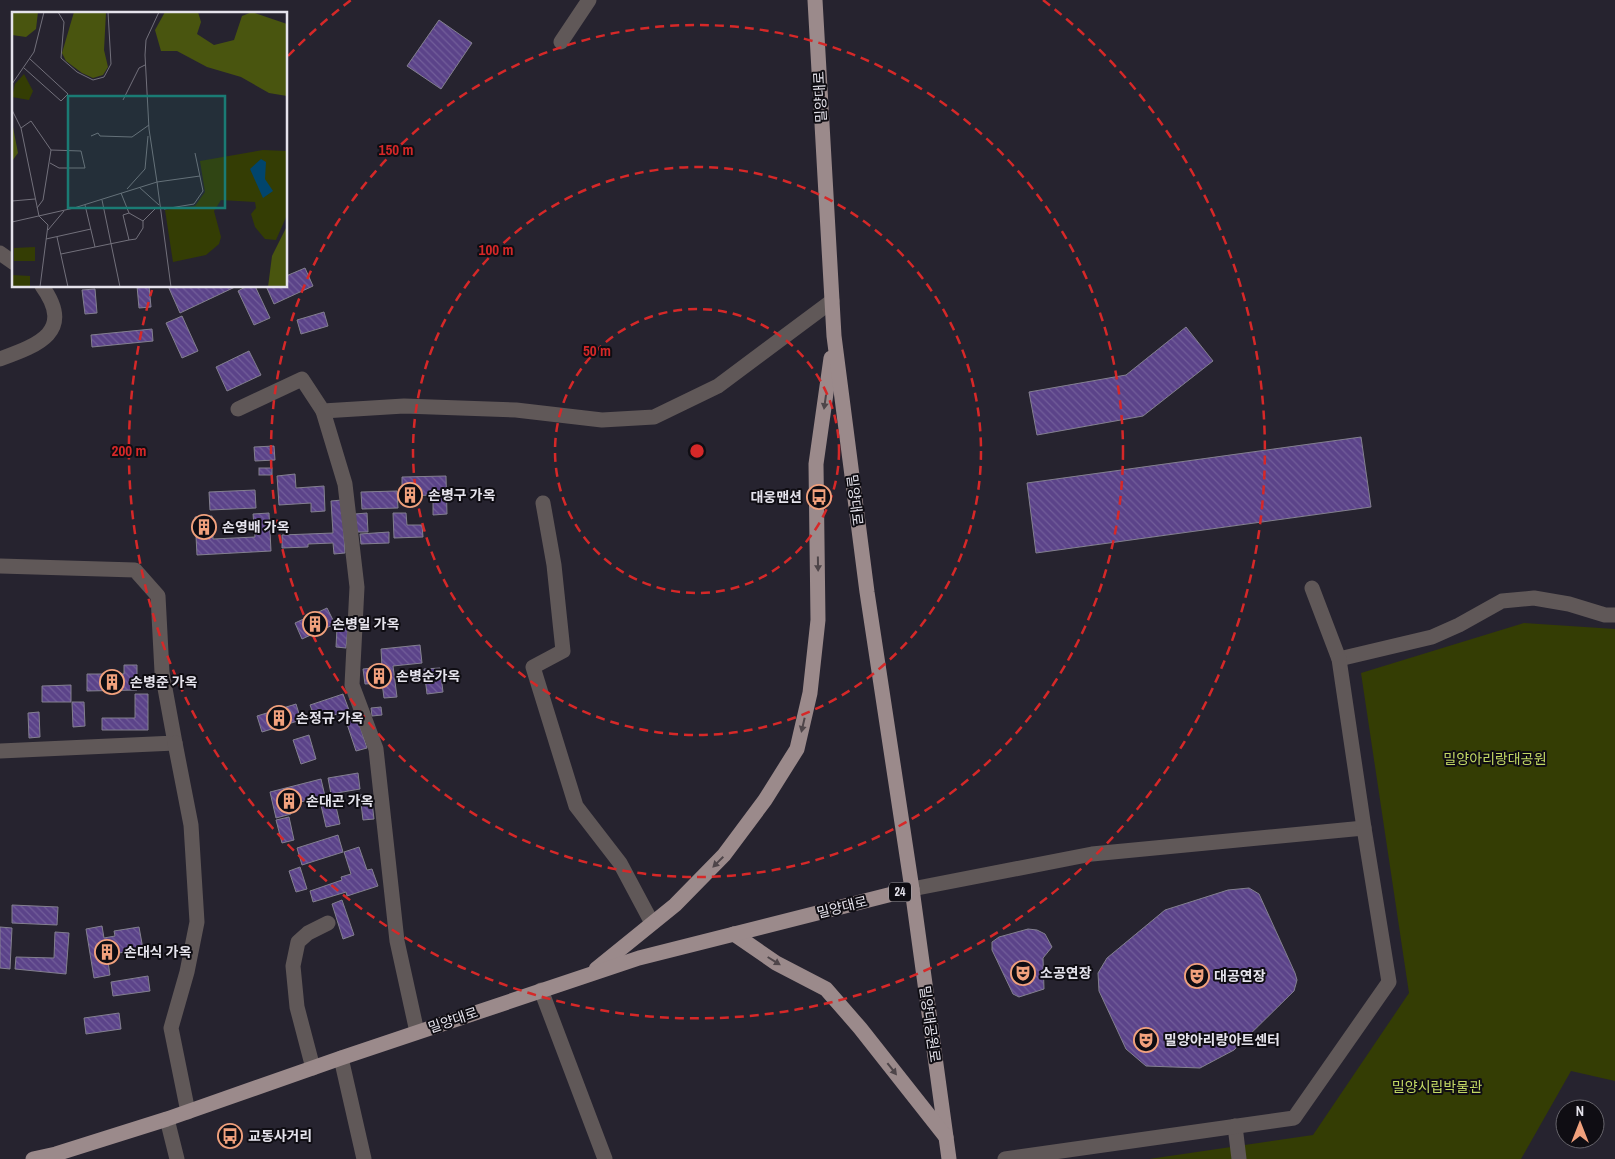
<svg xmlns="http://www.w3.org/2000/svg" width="1615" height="1159" font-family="'Archivo Narrow','Noto Sans KR',sans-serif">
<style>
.park{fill:#343d04}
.building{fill:url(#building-back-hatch);stroke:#83808f}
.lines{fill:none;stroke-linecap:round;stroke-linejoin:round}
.minor{stroke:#605858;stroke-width:15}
.major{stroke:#9b8a8b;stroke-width:15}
.oneway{fill:#4e4549}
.ring{fill:none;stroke:#d62828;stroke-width:2.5;stroke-dasharray:9 6}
.labels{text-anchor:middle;stroke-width:4;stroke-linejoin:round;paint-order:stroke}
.shield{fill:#0f0d13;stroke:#a5a3ab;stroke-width:1}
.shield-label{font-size:12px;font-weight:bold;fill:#e5e3ec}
.street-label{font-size:14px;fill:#e5e3ec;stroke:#0f0d13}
.poi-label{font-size:14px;font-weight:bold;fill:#e5e3ec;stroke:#0f0d13;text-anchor:start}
.park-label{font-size:14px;fill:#c2d864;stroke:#0f0d13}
.inset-road{fill:none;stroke:#72707b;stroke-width:1}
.view{fill:#1a7b74;fill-opacity:0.15;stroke:#1a7b74;stroke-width:2.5}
.inset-edge{fill:none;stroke:#e5e3ec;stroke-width:2.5}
.centre{fill:#d62828;stroke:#0f0d13;stroke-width:2.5}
.ring-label{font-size:15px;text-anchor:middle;font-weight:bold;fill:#d62828;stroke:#0f0d13;stroke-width:4;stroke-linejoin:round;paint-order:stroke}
</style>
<defs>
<pattern id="building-back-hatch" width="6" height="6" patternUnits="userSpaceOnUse" patternTransform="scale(1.25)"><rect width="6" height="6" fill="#5b4389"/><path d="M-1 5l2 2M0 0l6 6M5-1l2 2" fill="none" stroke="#725e9a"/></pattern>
</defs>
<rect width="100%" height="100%" fill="#26232f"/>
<!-- park -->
<path class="park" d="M1524,623L1615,629V1081L1571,1071L1521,1159H1149L1313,1135L1409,993L1361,673Z"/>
<!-- building -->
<g class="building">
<path d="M439,20L472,43L441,89L407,66Z"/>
<path d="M305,268L313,286L274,304L266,286H286V276Z"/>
<path d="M137,286H149L151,307L139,308Z"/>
<path d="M168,286H235V287L180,313Z"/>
<path d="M247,286H255L270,318L254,325L238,291Z"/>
<path d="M95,289L97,313L85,314L82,290Z"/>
<path d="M324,312L328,326L301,334L297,320Z"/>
<path d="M182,316L198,351L182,358L166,323Z"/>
<path d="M1186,327L1213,361L1143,416L1037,435L1029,392L1126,375Z"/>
<path d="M152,329L153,341L92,347L91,335Z"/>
<path d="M249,351L261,375L227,391L216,367Z"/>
<path d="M1361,437L1371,507L1036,553L1027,483Z"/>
<path d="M274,446L275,460L255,461L254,447Z"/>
<rect x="259" y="468" width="13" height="7"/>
<path d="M295,474L296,488L324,486L325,511L311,512V503L279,505L277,476Z"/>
<path d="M446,476L447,514L433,515V495L402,496V477Z"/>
<path d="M255,490L256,508L210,510L209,492Z"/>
<path d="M397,491L398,508L362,509L361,492Z"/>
<path d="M342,500L345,553L334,554L333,543L308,544V547L282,548V535L333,533L331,501Z"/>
<path d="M269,513L271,551L197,555L195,517L212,516L213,539L255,537L253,514Z"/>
<path d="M367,513L368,532H356L355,514Z"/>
<path d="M393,513H406L407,525H422L423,537L394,538Z"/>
<path d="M389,532V543L361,544L360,534Z"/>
<path d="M327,608L335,624L302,639L295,623Z"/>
<path d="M337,628H348L346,648L336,647Z"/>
<path d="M420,645L422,663L393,666L397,697L384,698L382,683L365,684L363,669L382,667L381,649Z"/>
<path d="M124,665H137V690L87,691V674H124Z"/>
<path d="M440,668L443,692L427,694L424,669Z"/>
<path d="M71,685V702H42V686Z"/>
<path d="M135,694H148V730H102V718H135Z"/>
<path d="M343,694L349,710L316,721L310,705Z"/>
<path d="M72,702H84L85,726L73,727Z"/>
<path d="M296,704L301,720L262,732L257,716Z"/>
<path d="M381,707L382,715L372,716L371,708Z"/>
<path d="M39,712L40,737L29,738L28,713Z"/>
<path d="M357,717L367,748L356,751L346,721Z"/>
<path d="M309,735L316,759L301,764L293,740Z"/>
<path d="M358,773L360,789L331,794L328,778Z"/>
<path d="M321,779L325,796L288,805L291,814L276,818L270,792Z"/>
<path d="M371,794L374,819L363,820L360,795Z"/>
<path d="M334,798L340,824L326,827L320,801Z"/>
<path d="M289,817L294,840L282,843L276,820Z"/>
<path d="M338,835L343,852L302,865L297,848Z"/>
<path d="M359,847L367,870L372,869L378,886L347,896L346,892L313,902L310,891L342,880L341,877L351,874L344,852Z"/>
<path d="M300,867L307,889L296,892L289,871Z"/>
<path d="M1249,888L1259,894L1295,973L1297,980L1294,991L1234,1050L1200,1068L1146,1066L1126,1049L1099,991L1098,973L1107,958L1165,910L1228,890Z"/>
<path d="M342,900L354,935L343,939L332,904Z"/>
<path d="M12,905L58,907L57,925L12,923Z"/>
<path d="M102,926L104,938L115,936L114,931L139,927L143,949L107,955L110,975L94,978L86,929Z"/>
<path d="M0,927L12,928L10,969L0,968Z"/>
<path d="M1028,929L1037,930L1045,934L1052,947L1043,958L1044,989L1019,997L1013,994L992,950V942L999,937Z"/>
<path d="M55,932L69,933L66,974L15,969L16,957L54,958Z"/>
<path d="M148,976L150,991L113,996L111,982Z"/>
<path d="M119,1013L121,1029L86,1034L84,1018Z"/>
</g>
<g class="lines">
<!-- minor -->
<g class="minor">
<path d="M561,42L589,0"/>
<path d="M0,253L14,263"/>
<path d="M0,359C38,345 75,332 42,286"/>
<path d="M238,409L302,379L323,411L404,406L516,410L602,420L654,417L718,386L832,301"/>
<path d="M323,411L345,484L357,587L352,685L376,749L397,941L417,1032"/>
<path d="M543,503L554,565L563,651L533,667L576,806L620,863L652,923"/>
<path d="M0,566L135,570L158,596L162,672L175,743L0,751"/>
<path d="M1339,659L1432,637L1459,625L1502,601L1534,598L1569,604L1605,615H1615"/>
<path d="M175,743L191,825L197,922L187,972L171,1028L188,1112"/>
<path d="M912,889L1092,854L1364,828"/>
<path d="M541,990L605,1159"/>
<path d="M341,1058L364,1159"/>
<path d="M313,1068L297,1007L293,966L298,942L308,933L328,923"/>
<path d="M167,1119L177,1159"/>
<path d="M1235,1126L1239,1159"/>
<path d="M1005,1159L1294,1118L1389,982L1364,828L1339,659L1312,588"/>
</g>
<!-- major -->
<g class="major">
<path d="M912,889L949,1159"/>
<path d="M734,934L776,963L826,989L860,1028L946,1137"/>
<path d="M596,969L675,905L724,855L765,800L797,749L810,693L818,620L816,464L831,358"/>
<path d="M33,1159L56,1154L167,1119L341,1058L639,958L912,889L867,592L834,336L815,0"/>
</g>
</g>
<!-- one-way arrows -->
<defs><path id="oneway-solid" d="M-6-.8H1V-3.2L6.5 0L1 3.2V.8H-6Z" transform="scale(1.25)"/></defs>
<g class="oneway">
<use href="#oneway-solid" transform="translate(825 402) rotate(98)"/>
<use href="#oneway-solid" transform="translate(818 564) rotate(89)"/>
<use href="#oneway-solid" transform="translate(803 725) rotate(103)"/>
<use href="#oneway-solid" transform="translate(718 862) rotate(135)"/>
<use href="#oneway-solid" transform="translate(774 961) rotate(32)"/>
<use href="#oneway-solid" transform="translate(892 1069) rotate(52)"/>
</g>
<!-- distance rings -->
<g class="ring">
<circle cx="697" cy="451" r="142"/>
<circle cx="697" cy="451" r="284"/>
<circle cx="697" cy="451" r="426"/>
<path d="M288 56A568 568 0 0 1 351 0M1043 0A568 568 0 1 1 152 290"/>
</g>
<!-- icons -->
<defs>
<symbol id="building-ring" viewBox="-11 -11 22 22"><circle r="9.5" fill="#0f0d13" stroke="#f1a17d" stroke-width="1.5"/><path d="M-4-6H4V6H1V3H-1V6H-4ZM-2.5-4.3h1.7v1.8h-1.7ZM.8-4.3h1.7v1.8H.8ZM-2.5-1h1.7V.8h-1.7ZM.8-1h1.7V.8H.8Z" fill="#f1a17d"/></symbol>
<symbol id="bus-ring" viewBox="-11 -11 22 22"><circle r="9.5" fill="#0f0d13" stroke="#f1a17d" stroke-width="1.5"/><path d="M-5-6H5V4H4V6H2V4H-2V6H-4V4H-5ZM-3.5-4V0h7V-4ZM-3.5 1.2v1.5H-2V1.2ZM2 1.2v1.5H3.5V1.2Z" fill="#f1a17d"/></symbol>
<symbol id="theatre-ring" viewBox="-11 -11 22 22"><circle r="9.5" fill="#0f0d13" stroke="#f1a17d" stroke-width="1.5"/><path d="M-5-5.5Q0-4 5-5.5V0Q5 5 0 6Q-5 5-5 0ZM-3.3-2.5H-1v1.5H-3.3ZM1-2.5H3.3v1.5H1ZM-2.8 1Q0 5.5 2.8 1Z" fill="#f1a17d"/></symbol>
</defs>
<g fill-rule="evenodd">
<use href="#building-ring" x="396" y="481" width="28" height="28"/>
<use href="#bus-ring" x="805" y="483" width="28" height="28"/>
<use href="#building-ring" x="190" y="513" width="28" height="28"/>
<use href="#building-ring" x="301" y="610" width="28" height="28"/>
<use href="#building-ring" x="365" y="662" width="28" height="28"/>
<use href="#building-ring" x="98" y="668" width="28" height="28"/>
<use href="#building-ring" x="265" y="704" width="28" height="28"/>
<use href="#building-ring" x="275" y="787" width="28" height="28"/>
<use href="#building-ring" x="93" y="938" width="28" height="28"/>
<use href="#theatre-ring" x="1009" y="959" width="28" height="28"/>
<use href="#theatre-ring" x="1183" y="962" width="28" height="28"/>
<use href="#theatre-ring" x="1132" y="1026" width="28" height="28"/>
<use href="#bus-ring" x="216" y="1122" width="28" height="28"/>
</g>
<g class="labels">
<!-- shield labels -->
<rect class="shield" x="889" y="882.5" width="22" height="19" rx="4"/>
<g class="shield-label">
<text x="900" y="896">24</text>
</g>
<!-- street labels -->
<g class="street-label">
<text transform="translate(820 97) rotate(-93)" y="5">밀양대로</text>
<text transform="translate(855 500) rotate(83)" y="5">밀양대로</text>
<text transform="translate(842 907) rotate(-14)" y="5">밀양대로</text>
<text transform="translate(453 1020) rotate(-19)" y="5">밀양대로</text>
<text transform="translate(930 1024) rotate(82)" y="5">밀양대공원로</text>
</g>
<!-- poi labels -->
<g class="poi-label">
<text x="428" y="500">손병구 가옥</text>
<text x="802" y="502" text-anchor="end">대웅맨션</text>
<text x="222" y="532">손영배 가옥</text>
<text x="332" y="629">손병일 가옥</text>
<text x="396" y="681">손병순가옥</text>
<text x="130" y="687">손병준 가옥</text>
<text x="296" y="723">손정규 가옥</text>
<text x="306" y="806">손대곤 가옥</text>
<text x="124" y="957">손대식 가옥</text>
<text x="1040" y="978">소공연장</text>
<text x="1214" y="981">대공연장</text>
<text x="1164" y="1045">밀양아리랑아트센터</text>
<text x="248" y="1141">교동사거리</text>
</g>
<!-- park labels -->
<g class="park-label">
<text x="1495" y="764">밀양아리랑대공원</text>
<text x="1437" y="1092">밀양시립박물관</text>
</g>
</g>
<!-- overview -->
<g transform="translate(12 12)">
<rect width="275" height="275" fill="#26232f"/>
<path d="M0,0H26L24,17L14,25L0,23ZM62,0H94L92,38L96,55L91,63L81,66L70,61L54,49L50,41ZM153,0H186L189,10L185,22L202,33L222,28L230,4L240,0L275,12V84L257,81L229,65L195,55L165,39H149L143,18ZM0,110L6,141L0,149ZM275,214L274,275H256L260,244Z" fill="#49550f"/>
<path d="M12,62L21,79L17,88L0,85L3,72ZM251,138L275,139V203L264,228L253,227L243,215L239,202L244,196L243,190L209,188L202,199L209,225L207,232L194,243L161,250L153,198L183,194L193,180L188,149ZM23,235V249H2V236ZM0,263L18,264V275H0Z" fill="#343d04"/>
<path d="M249,147L254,150L253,167L261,179L251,186L238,157Z" fill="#01456d"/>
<path class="inset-road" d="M46,0L52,10L49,46L65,60L81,68L92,65L99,52L96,0M12,56L49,89L56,82L18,47M0,72L22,40L32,0M111,88L127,56L133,53M0,98L9,116L27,204L36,213L28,275M9,116L19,109L39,138L31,188L25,196M79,124L86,121L88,124L120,125L137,113M38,151L47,156H73L69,139L39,138M145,170L188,164M145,170L159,275M127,175L147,193M115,177L133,157L136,124M109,181L117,201L131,209L144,196M90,188L108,275M0,189L23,187M73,193L83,235M152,197L182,192L191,179L183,141M0,210L62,196L145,170L137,117L133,43L134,28L147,0M36,218L52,199M45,225L56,275M34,227L79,217M117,228L124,227L131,216V209M49,242L117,228L111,203L117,201"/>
<path class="view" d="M56,84H213V196H56Z"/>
<rect width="275" height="275" class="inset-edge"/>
</g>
<circle cx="697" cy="451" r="8" class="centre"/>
<g class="ring-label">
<text x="396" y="155">150 m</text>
<text x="496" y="255">100 m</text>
<text x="597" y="356">50 m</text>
<text x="129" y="456">200 m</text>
</g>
<!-- north arrow -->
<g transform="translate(1580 1124)"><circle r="24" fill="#0f0d13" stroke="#65636a"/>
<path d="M0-4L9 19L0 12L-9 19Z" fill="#f1a17d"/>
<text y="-8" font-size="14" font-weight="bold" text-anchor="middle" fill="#e5e3ec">N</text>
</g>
</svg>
